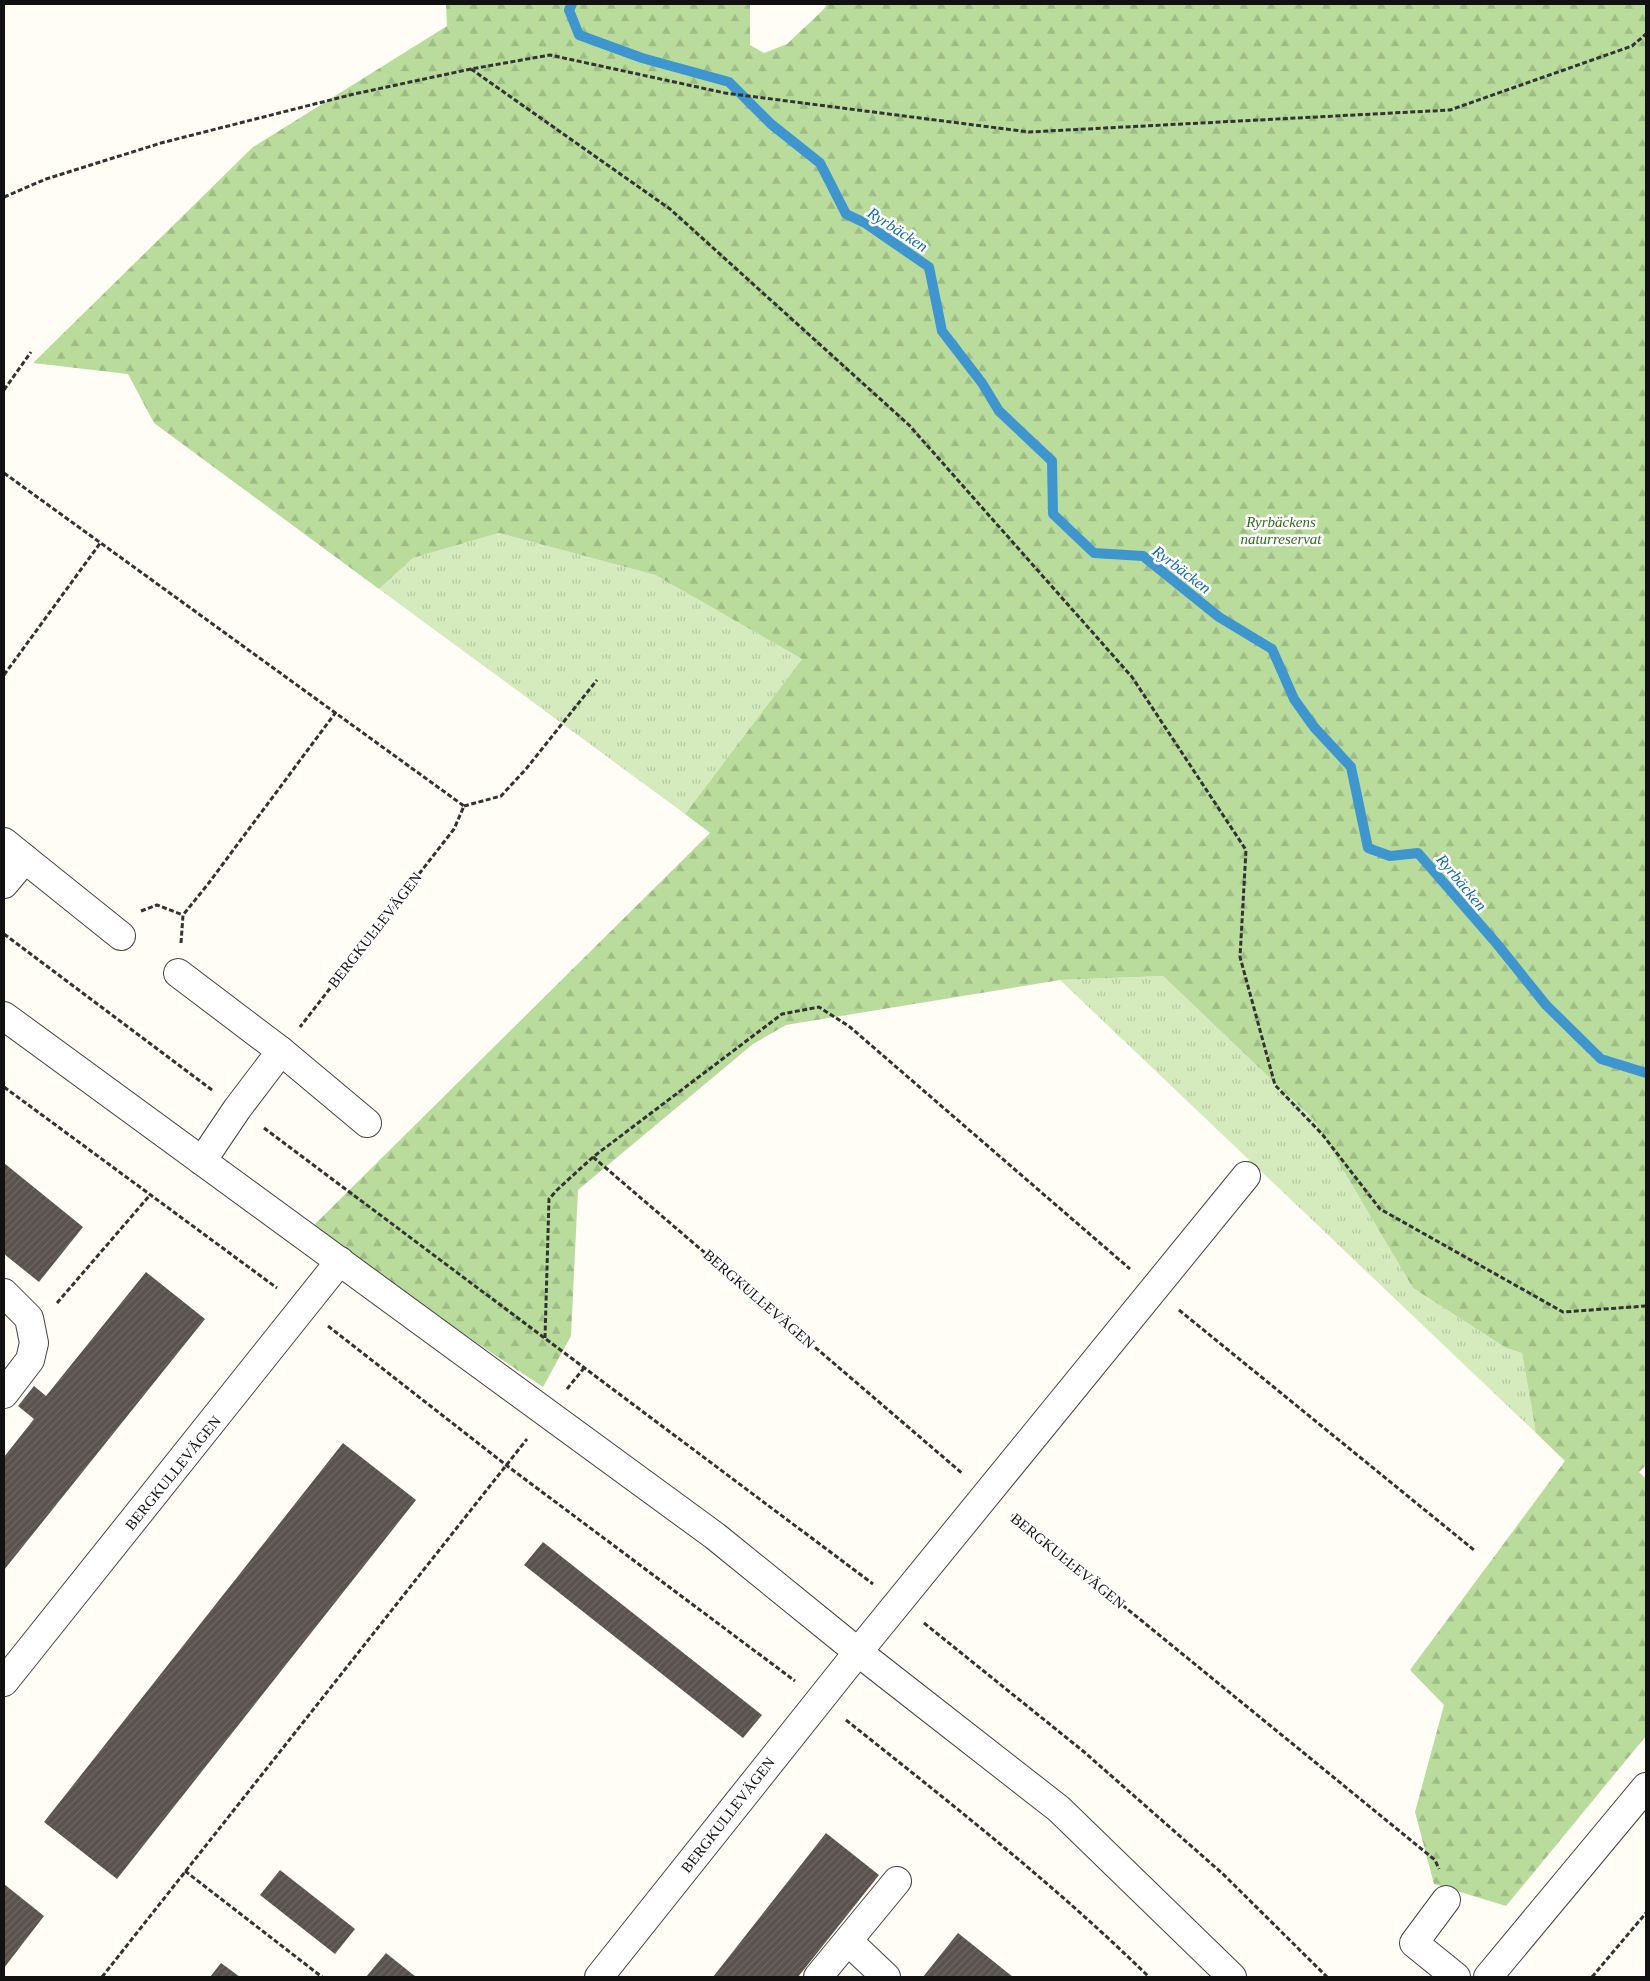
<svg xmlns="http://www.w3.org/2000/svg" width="1650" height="1981" font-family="'Times New Roman',serif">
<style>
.grass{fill:url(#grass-tufts)}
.forest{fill:url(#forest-firs)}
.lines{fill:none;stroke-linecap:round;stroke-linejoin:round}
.stream{stroke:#3f96cf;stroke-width:10}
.building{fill:url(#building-hatch)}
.minor-casing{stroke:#444;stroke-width:30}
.path{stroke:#333;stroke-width:3;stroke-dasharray:5 2.5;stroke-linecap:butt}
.minor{stroke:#fff;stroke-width:28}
.labels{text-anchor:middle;stroke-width:5;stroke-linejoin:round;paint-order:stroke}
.park-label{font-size:15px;font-style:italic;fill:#2f6b1f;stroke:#fff}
.street-label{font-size:15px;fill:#111;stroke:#fff}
.water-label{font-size:16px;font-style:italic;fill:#1768a6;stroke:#fff}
</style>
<defs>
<pattern id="grass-tufts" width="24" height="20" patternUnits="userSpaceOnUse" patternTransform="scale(1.25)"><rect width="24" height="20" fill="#d5ebbd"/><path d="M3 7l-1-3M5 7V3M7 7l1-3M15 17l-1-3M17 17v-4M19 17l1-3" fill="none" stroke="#b6c8a1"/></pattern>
<pattern id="forest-firs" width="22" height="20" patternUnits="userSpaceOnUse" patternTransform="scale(1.25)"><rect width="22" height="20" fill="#b9dc9c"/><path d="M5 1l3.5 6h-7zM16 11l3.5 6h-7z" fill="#9ebc85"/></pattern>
<pattern id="building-hatch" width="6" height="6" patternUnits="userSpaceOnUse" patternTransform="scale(1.25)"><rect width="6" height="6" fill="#5a524d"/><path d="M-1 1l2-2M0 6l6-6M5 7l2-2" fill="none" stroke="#6d6662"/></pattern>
</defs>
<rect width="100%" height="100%" fill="#fffdf5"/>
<!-- grass -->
<g class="grass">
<path d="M499,533L655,575L802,659L685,814L379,589L413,558Z"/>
<path d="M1163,976L1313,1119L1413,1288L1506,1348L1522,1353L1536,1433L1060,980Z"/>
</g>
<!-- forest -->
<path class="forest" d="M446,4H750V45L764,53L787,44L823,10L827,4H1646V1465L1639,1472L1646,1479V1736L1506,1906L1434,1884L1415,1812L1444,1705L1410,1670L1565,1461L1536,1433L1522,1353L1506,1348L1413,1288L1313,1119L1163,976L1060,980L786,1025L753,1044L578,1190L571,1336L543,1387L308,1231L710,833L685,814L802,659L655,575L499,533L413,558L379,589L154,423L128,374L33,363L253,147L447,26Z"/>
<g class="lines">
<!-- stream -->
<path class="stream" d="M572,4L569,10L579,35L642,58L729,82L771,124L820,163L846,214L865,223L929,267L942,331L982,383L999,411L1052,461L1053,514L1094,553L1143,556L1219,617L1272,649L1294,699L1314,727L1351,767L1368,848L1390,856L1418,853L1497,944L1546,1005L1601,1059L1646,1073"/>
</g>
<!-- building -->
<g class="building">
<path d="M4,1163L83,1227L39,1282L4,1254Z"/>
<path d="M146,1272L205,1319L4,1570V1457L34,1419L18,1406L34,1386L46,1396Z"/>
<path d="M343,1443L416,1500L117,1879L44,1822Z"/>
<path d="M543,1542L762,1715L743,1738L524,1565Z"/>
<path d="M826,1833L879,1875L798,1977H713Z"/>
<path d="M280,1870L355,1929L335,1954L260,1895Z"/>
<path d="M4,1884L44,1916L4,1968Z"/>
<path d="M958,1933L1013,1977H923Z"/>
<path d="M386,1953L416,1977H366Z"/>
<path d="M221,1963L240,1977H210Z"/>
</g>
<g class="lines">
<defs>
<g id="minor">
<path d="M4,842L25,859"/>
<path d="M4,884L25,859L121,936"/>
<path d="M178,973L281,1051L237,1109L202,1161"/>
<path d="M4,1016L715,1536L858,1652L1059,1809L1232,1977"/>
<path d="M281,1051L367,1123"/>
<path d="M4,1293L29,1318L34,1343L30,1360L4,1394"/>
<path d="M4,1682L340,1261"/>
<path d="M1446,1900L1414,1943L1456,1977"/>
<path d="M848,1941L886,1977"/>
<path d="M599,1977L858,1652L1246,1176"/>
<path d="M818,1977L897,1881"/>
<path d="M1488,1977L1646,1787"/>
</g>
</defs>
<!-- minor casing -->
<use href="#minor" class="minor-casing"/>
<!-- path -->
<g class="path">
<path d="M471,69L670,209L909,425L1132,677L1246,850L1240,957L1275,1085L1322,1134L1380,1209L1563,1312L1646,1306"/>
<path d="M4,197L46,179L161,143L354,94L471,69L550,55L725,93L1029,132L1450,110L1632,46L1646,34"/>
<path d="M4,390L31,352"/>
<path d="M4,473L464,806L454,829L300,1027"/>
<path d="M4,675L101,542"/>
<path d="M464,806L501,796L526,769L597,680"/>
<path d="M141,911L157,905L183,915"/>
<path d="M4,934L212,1090"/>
<path d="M181,943L183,915L208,884L336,712"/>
<path d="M4,1087L277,1288"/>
<path d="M264,1128L873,1584"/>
<path d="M593,1157L963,1474"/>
<path d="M57,1303L150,1195"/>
<path d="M1179,1310L1474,1550"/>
<path d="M328,1326L506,1465L795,1681"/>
<path d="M545,1338L549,1199L557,1190L593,1157L782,1014L819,1007L850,1027L1130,1269"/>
<path d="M567,1389L584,1368"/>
<path d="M1012,1515L1435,1860L1439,1869"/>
<path d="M924,1623L1083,1751L1223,1874L1327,1977"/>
<path d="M846,1720C949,1802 1054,1884 1149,1977"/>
<path d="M185,1871L322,1977"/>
<path d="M102,1977L527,1439"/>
<path d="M1592,1977L1646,1913"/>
</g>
<!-- minor -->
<use href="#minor" class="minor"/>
</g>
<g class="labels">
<!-- park labels -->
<g class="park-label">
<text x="1281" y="527">Ryrbäckens<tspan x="1281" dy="17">naturreservat</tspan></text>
</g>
<!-- street labels -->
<g class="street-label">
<text transform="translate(375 930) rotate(-52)" y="5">BERGKULLEVÄGEN</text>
<text transform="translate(759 1299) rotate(41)" y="5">BERGKULLEVÄGEN</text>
<text transform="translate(173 1473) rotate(-51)" y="5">BERGKULLEVÄGEN</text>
<text transform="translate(1068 1561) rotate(39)" y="5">BERGKULLEVÄGEN</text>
<text transform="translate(728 1815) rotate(-52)" y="5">BERGKULLEVÄGEN</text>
</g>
<!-- water labels -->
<g class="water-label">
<text transform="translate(898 229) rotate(33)" y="6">Ryrbäcken</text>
<text transform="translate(1182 569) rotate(37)" y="6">Ryrbäcken</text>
<text transform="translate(1462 882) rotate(50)" y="6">Ryrbäcken</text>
</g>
</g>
<!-- border -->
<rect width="1650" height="1981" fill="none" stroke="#111111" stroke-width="10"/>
</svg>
